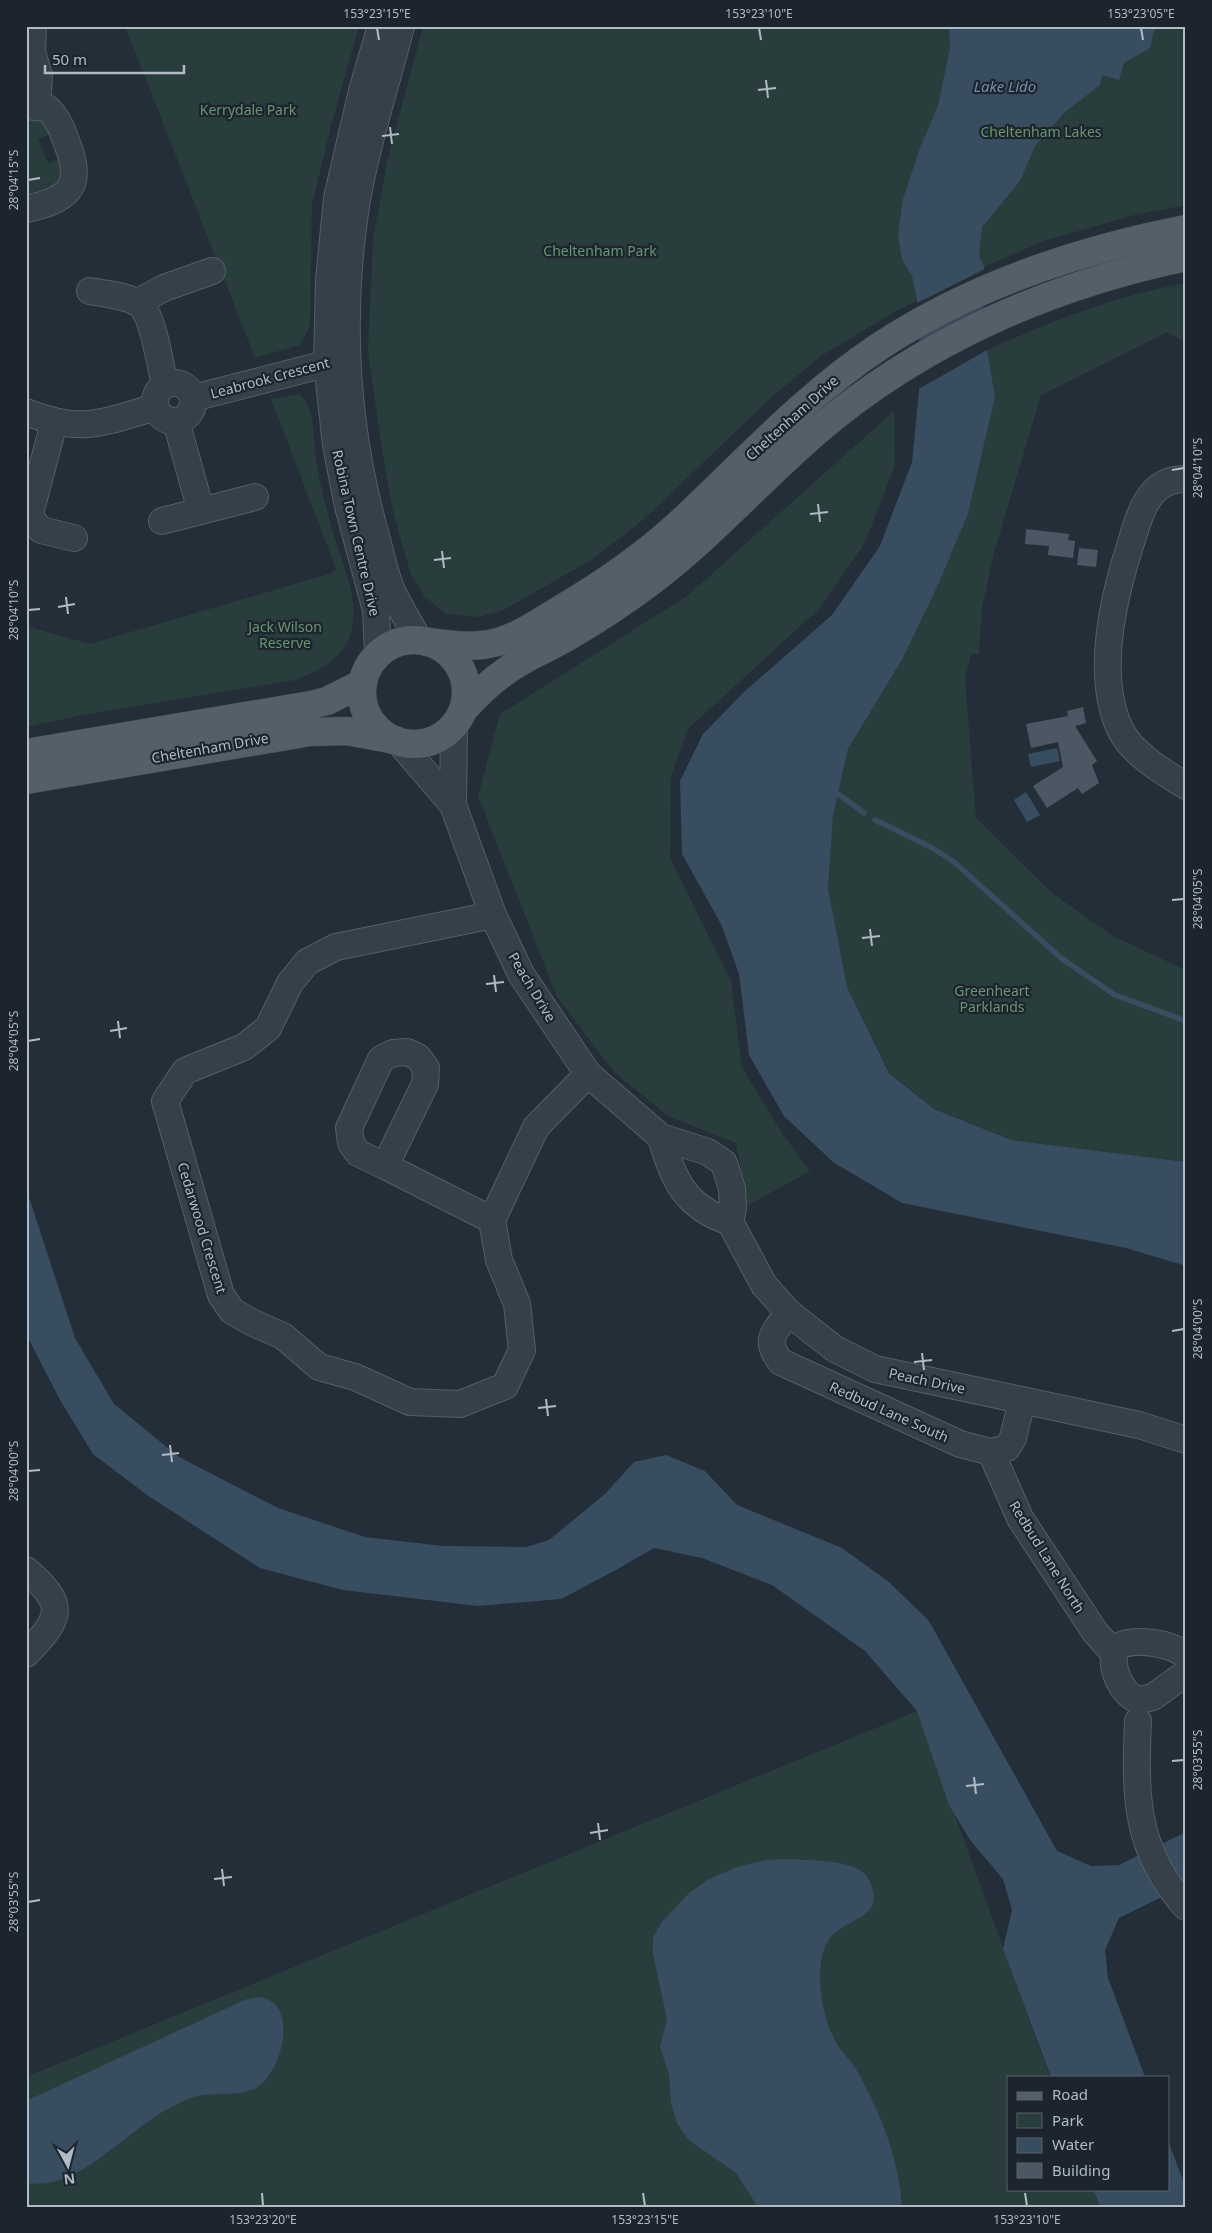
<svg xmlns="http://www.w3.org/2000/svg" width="1212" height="2233" font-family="'Noto Sans',sans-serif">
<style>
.green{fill:#283d3c}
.water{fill:#394d61}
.pier{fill:#232e38}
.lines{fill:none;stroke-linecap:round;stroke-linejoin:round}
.stream{stroke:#394d61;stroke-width:5.5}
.building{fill:#4b5864}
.minor-casing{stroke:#545e67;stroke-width:28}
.major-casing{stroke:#3f4952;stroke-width:29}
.minor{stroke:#364049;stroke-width:26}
.major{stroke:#545f69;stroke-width:28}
.ticks{fill:none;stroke:#b1bbc5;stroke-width:2}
.labels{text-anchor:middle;stroke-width:4.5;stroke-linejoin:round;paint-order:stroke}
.park-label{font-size:14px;fill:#6a9570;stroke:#1c252e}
.street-label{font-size:14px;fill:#b1bbc5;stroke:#1c252e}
.water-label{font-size:15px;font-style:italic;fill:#738ea7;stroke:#1c252e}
.neatline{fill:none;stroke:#b1bbc5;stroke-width:2}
.ticks-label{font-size:12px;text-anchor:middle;fill:#b1bbc5}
</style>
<rect width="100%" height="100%" fill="#232e38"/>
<!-- green -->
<g class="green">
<path d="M125,26H359L331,126L312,205L310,326L300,345L255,358Z"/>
<path d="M423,26H1186V205L1135,215L1044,241L984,267L900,309L821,356L773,396L643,520L591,560L502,611L478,617L446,614L425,597L411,575L394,516L384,462L368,352L373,239L387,162Z"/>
<path d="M26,112H32L56,132L38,139L48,163L65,157L67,181L26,202Z"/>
<path d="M1186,283V343L1167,332L1041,395L994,553L982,608L979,654H971L965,679L976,818L1052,893L1113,936L1186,970V1162L1011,1140L934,1109L889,1072L847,987L828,888L833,816L848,749L903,658L939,583L968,514L995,397L987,350C1052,321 1115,296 1186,283Z"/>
<path d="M299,394C315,408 313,430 315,450C318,479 326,508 334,536C342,563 356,591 353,621C350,656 325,668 296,680L83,715L26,727V626L90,644L332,573L336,569L271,399Z"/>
<path d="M894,411L895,465L865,543L819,609L688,729L671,777L670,858L731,981L742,1067L782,1133L810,1171L747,1206L736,1143L668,1116L614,1072L557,997L478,796L500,714L687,596Z"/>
<path d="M917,1711L1050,2077H1008V2189H1093L1099,2207H26V2077Z"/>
</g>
<!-- water -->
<g class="water">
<path d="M949,26H1155L1150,48L1124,63L1119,80L1102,75L1100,85L1065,112L1035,146L1020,181L982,227L979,256L984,267L983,324L995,397L968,514L939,583L903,658L848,749L833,816L828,888L847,987L889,1073L934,1109L1011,1140L1186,1162V1266L1126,1248L902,1203L833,1162L784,1116L749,1055L739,974L721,924L682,854L680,781L703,734L745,691L832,615L880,546L912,462L921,370L917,300L912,276L902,259L898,235L903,199L920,148L938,106L950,48Z"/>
<path d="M1057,748L1060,761L1031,767L1028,754Z"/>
<path d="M1026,792L1040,815L1027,822L1014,800Z"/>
<path d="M26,1188L75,1338L114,1404L179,1457L278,1508L365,1537L443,1546L526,1547L549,1540L605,1494L634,1462L666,1455L705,1471L737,1505L842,1548L889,1582L929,1621L1057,1851L1091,1866L1119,1865L1186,1832V1885L1119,1918L1105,1950L1108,1978L1145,2077H1051L1003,1949L1012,1910L1003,1879L970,1840L949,1805L917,1711L865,1651L772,1585L702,1558L654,1548L616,1570L561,1599L478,1606L343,1590L260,1568L147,1495L93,1454L60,1400L26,1334Z"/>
<path d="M788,1859C809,1861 859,1858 869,1880C888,1920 845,1917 830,1938C819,1953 819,1976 821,1993C823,2010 828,2029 837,2044C842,2053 852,2061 857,2071C881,2114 899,2158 902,2207H758L736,2173L689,2140L678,2125L671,2103L669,2075L660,2047L667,2019L653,1954V1938L661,1923L689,1893L709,1879L737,1867L766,1860Z"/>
<path d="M262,1997C266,1999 272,2001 275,2004C294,2025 278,2075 256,2088C241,2096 219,2093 203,2095C190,2097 179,2103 168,2109C132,2128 92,2173 53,2182C44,2184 35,2184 26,2183V2101L247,1999Z"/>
<path d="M1168,2141L1186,2188V2207H1100L1093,2189H1168Z"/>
</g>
<!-- pier -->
<g class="pier">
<path d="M987,268L986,301L917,339L915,304Z"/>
<path d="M985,324L989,349L917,390L919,370Z"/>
</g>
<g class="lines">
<!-- stream -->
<g class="stream">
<path d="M838,794L864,813"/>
<path d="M875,820L929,846L954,862L1061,958L1115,995L1186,1021"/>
</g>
</g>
<!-- building -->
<g class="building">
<path d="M1026,529L1069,534L1068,540L1075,541L1073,558L1048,555L1049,546L1025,544Z"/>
<path d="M1079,548L1098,550L1096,567L1077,565Z"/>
<path d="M1083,707L1086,723L1075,726L1097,761L1092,765L1099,783L1082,794L1078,788L1047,808L1033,786L1063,767L1058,742L1031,748L1026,724L1068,716L1067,711Z"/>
</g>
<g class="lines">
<defs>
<g id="minor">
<path d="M33,26L32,52L39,76L37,106"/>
<path d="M401,26C386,86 366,145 356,206C339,316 346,429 376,536C381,554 385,574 392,591C400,608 410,624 419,640"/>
<path d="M26,106L47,108C59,119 63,132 68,146C84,188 67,200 26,209"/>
<path d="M90,291C104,294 127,295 139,304C154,315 160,366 165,385"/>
<path d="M138,302L164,288L212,271"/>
<circle cx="174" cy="402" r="19"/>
<path d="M193,398L345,359"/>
<path d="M26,412C82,434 101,423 156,407"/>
<path d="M176,421L201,511"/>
<path d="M1186,479C1147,478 1139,517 1130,546C1113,599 1095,675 1120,729C1131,753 1163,772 1186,786"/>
<path d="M29,517L54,423"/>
<path d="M26,518L29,517L41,530L74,538"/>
<path d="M162,521L255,497"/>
<path d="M378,655L376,610L348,506L336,445L327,363L329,280L337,198L362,91L381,26"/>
<path d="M399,742L453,805L493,915L521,974L588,1074L661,1137L708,1152L724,1163L732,1189L733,1208L730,1222L764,1285L789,1313L835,1349L875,1369L1139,1425L1186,1440"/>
<path d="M453,805L454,726"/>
<path d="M493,915L336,947L307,962L290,983L268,1028L244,1047L185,1071L165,1101L221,1295L232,1311L251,1322L283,1336L319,1367L355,1377L410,1402L460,1404L505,1386L522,1350L517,1304L499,1260L492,1220L536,1127L588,1074"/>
<path d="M661,1137C673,1180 685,1207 730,1222"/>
<path d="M385,1166L358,1153L351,1143L349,1128L381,1059L393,1053L407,1052L418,1057L426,1068L425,1084L385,1166L492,1220"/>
<path d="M789,1313C774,1332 763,1340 781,1362L960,1444L991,1452L1007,1448L1013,1438L1022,1401"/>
<path d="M991,1452L1020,1518L1095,1632L1114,1653"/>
<path d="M26,1570C66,1604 63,1617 26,1654"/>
<path d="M1186,1656C1173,1643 1133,1637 1117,1647C1107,1662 1121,1696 1139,1700L1153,1697L1186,1673"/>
<path d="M1138,1721C1135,1794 1134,1849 1186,1907"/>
</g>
<g id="major">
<circle cx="414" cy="692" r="52"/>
<path d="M427,642C448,644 469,648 489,644C514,640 539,622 561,609C605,583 646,555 683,520C747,460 806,395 880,346C973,285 1078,250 1186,229"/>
<path d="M464,709C477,695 490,682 506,671C526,656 552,647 574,633C601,617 628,599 653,580C712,535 761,479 817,431C922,341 1051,285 1186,257"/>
<path d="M26,753L311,705L327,701L363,683"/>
<path d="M26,780L310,732L347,731L395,740"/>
</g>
</defs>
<!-- minor casing -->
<use href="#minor" class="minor-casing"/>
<!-- major casing -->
<use href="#major" class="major-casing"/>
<!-- minor -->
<use href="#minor" class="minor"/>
<!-- major -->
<use href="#major" class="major"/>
</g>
<!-- ticks -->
<path class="ticks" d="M377,28L379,40M759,28L761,40M1141,28L1143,40M766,80L768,98M758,90L776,88M390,127L392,144M382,136L399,134M28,180L40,178M1172,470L1184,468M818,504L820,522M810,514L828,512M442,551L444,568M434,560L451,558M66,597L68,614M58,607L75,604M28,610L40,609M1172,900L1184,899M870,929L872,946M862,938L880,936M494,975L496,992M486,984L504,982M118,1021L120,1038M110,1031L127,1028M28,1041L40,1039M1172,1331L1184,1329M922,1353L924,1370M914,1362L932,1360M546,1399L548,1416M538,1408L556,1406M170,1445L172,1462M162,1455L179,1453M28,1471L40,1470M1172,1761L1184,1760M974,1777L976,1794M966,1786L984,1784M598,1823L600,1840M590,1833L608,1830M222,1869L224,1886M214,1879L232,1877M28,1902L40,1900M262,2193L263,2206M643,2193L645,2206M1025,2193L1027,2206"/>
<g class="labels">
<!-- park labels -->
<g class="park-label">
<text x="248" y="115">Kerrydale Park</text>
<text x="1041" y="137">Cheltenham Lakes</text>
<text x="600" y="256">Cheltenham Park</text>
<text x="285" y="632">Jack Wilson<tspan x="285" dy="16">Reserve</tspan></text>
<text x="992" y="996">Greenheart<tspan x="992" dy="16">Parklands</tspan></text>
</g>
<!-- street labels -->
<g class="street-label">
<text transform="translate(270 378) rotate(-15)" y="5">Leabrook Crescent</text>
<text transform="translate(792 418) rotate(-42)" y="5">Cheltenham Drive</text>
<text transform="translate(356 533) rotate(77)" y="5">Robina Town Centre Drive</text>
<text transform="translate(210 748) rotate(-10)" y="5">Cheltenham Drive</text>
<text transform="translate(532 987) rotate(59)" y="5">Peach Drive</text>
<text transform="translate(202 1228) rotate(73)" y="5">Cedarwood Crescent</text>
<text transform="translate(927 1381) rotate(12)" y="5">Peach Drive</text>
<text transform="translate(889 1412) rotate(24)" y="5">Redbud Lane South</text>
<text transform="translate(1047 1557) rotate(58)" y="5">Redbud Lane North</text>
</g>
<!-- water labels -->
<g class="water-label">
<text x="1005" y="92">Lake Lido</text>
</g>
</g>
<!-- border -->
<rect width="1212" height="2233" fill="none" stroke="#1c252e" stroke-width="55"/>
<!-- legend -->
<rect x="1007" y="2076" width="162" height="115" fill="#1c252e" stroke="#58616a"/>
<rect x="1017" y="2092" width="25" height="8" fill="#545f69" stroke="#58616a"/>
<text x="1052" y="2100" font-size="15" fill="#b1bbc5">Road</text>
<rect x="1017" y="2113" width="25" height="15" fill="#283d3c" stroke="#58616a"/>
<text x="1052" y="2126" font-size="15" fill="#b1bbc5">Park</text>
<rect x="1017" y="2138" width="25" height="15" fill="#394d61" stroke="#58616a"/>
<text x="1052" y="2150" font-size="15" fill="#b1bbc5">Water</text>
<rect x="1017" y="2163" width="25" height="15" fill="#4b5864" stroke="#58616a"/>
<text x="1052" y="2176" font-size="15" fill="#b1bbc5">Building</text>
<!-- north arrow -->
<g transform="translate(68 2166) rotate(173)" stroke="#1c252e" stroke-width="4" paint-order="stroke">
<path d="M0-4L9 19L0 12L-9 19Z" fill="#b1bbc5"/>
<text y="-8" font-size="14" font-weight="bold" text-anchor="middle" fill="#b1bbc5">N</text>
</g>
<!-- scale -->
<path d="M45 65v8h139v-8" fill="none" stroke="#b1bbc5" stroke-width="2.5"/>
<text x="52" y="65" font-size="15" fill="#b1bbc5" stroke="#1c252e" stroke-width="4" paint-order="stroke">50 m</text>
<rect x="28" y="28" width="1156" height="2178" class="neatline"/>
<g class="ticks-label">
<text x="377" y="18">153°23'15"E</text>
<text x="759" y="18">153°23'10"E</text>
<text x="1141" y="18">153°23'05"E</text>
<text transform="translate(14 180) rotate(-90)" y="4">28°04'15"S</text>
<text transform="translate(1198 468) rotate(-90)" y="4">28°04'10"S</text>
<text transform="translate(14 610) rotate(-90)" y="4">28°04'10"S</text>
<text transform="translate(1198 899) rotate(-90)" y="4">28°04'05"S</text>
<text transform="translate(14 1041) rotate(-90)" y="4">28°04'05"S</text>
<text transform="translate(1198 1329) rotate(-90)" y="4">28°04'00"S</text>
<text transform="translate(14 1471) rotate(-90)" y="4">28°04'00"S</text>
<text transform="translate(1198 1760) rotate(-90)" y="4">28°03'55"S</text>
<text transform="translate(14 1902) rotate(-90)" y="4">28°03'55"S</text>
<text x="263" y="2224">153°23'20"E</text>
<text x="645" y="2224">153°23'15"E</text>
<text x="1027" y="2224">153°23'10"E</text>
</g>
</svg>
